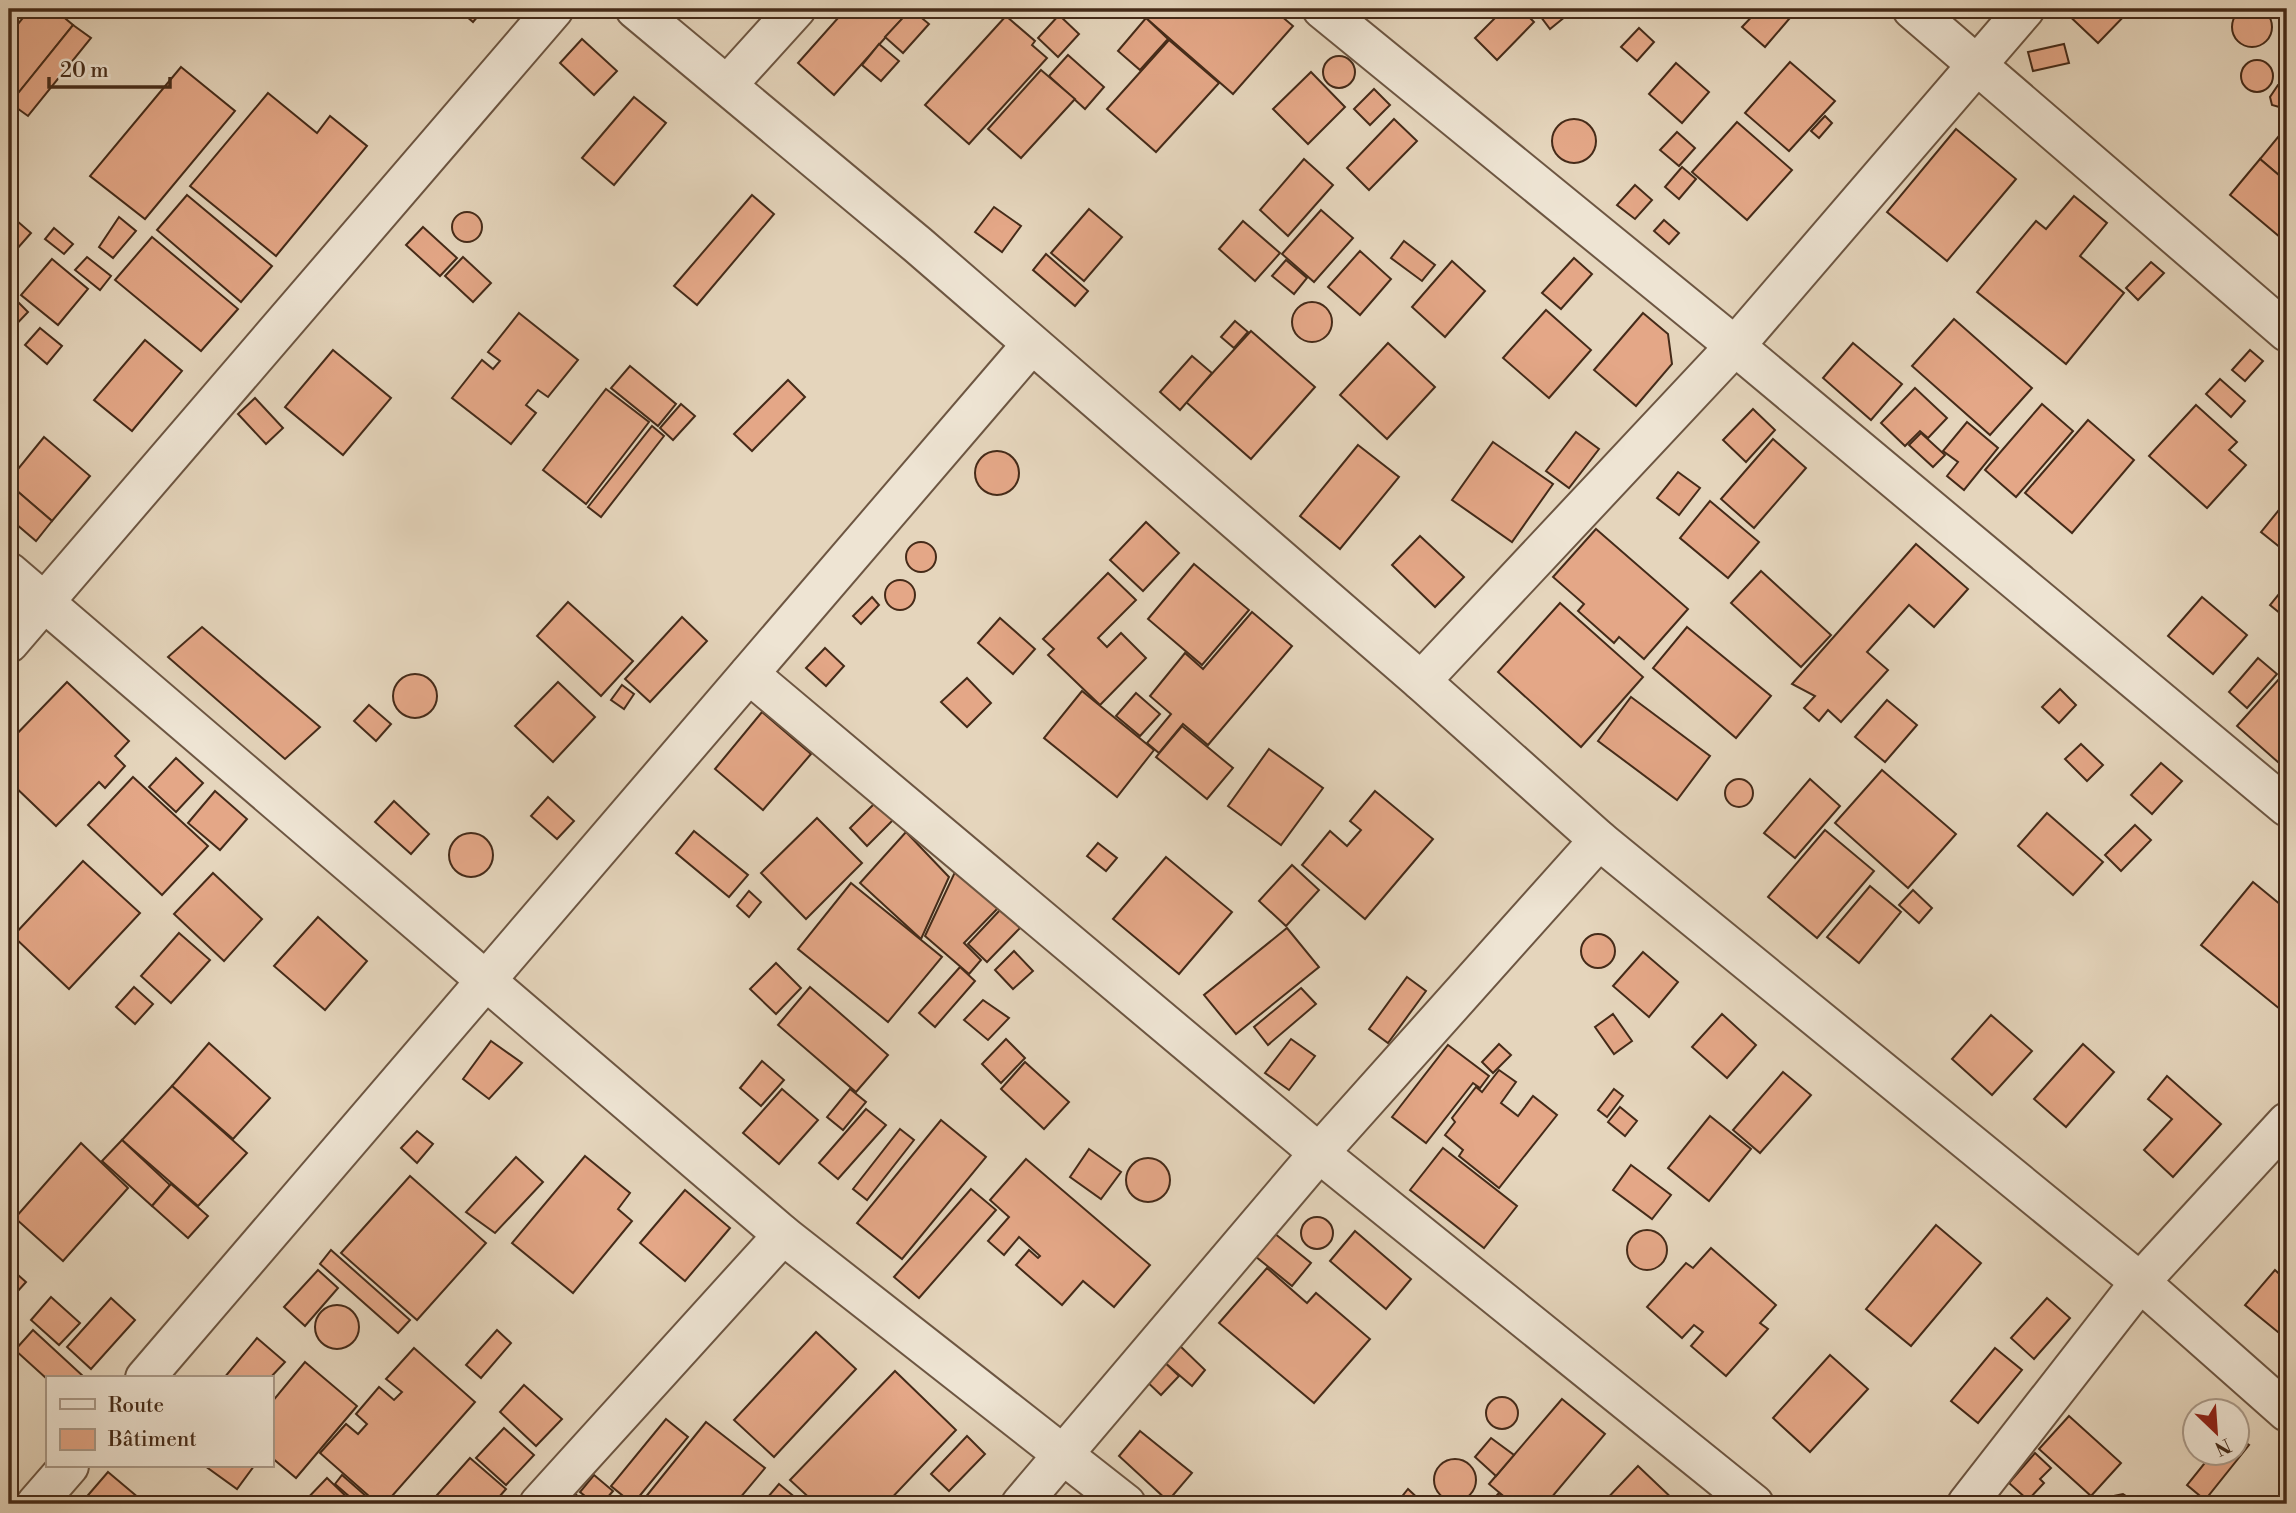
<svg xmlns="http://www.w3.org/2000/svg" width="2296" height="1513" font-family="'Libre Bodoni',serif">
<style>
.building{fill:#e4a787;stroke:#452b19;stroke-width:2}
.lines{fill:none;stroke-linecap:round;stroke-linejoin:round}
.minor-casing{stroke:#6d5642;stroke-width:42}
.minor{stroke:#eee4d3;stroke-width:38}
</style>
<rect width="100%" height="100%" fill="#e5d5bc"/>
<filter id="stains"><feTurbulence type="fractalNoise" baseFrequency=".00286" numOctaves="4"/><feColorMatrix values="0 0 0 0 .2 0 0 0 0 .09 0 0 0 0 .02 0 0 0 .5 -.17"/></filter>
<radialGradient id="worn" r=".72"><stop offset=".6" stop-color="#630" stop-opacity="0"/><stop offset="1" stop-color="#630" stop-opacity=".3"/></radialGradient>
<!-- building -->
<g class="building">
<circle cx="2252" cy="27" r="20"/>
<path d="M30,9H54L73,25L9,105V35Z"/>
<path d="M458,9H484L473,22Z"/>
<path d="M846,9H911L834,95L798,63Z"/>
<path d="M911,9L929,24L903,53L885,37Z"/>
<path d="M1154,9H1273L1293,26L1233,94L1146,18Z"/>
<path d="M1504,9H1521L1534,22L1497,60L1475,38Z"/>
<path d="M1535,9H1568L1571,12L1550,29Z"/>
<path d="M1759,9L1796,11L1765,47L1742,27Z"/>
<path d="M2062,9H2131L2098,43Z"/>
<path d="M1059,15L1079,34L1058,57L1038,38Z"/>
<path d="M1006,16L1035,41L1032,45L1047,58L969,144L925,105Z"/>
<path d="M1146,18L1168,39L1140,70L1118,51Z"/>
<path d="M73,25L91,38L28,116L10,103Z"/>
<path d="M1639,28L1654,42L1637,61L1621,47Z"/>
<path d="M582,39L617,71L594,95L560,63Z"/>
<path d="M1169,40L1219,83L1156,152L1107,109Z"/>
<path d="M879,44L899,61L881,81L862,65Z"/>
<path d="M2064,44L2069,63L2033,71L2028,52Z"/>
<path d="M1068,55L1104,87L1085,109L1049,76Z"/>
<circle cx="1339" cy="72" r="16"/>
<circle cx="2257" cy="76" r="16"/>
<path d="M1790,62L1835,101L1789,151L1745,113Z"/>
<path d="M1676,63L1709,92L1682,123L1649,94Z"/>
<path d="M181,67L235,111L145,219L90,176Z"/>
<path d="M1041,70L1075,99L1021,158L988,129Z"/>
<path d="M1311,72L1345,107L1308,144L1273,109Z"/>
<path d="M2278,85L2287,86L2286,109L2272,105L2270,97Z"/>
<path d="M1374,89L1390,105L1370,125L1354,109Z"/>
<path d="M268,93L317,133L330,116L367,146L276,256L190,186Z"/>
<path d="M634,97L666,123L614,185L582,158Z"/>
<path d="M1825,116L1832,123L1819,138L1811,131Z"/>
<circle cx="1574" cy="141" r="22"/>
<path d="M1394,119L1417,141L1369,190L1347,168Z"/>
<path d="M1737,122L1792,170L1747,220L1692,172Z"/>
<path d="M2287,126V182L2260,159Z"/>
<path d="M1956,129L2016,179L1947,261L1887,212Z"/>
<path d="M1677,132L1695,148L1679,166L1660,150Z"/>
<path d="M1304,159L1333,185L1288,236L1260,210Z"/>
<path d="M2260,159L2287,182V243L2230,195Z"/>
<path d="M1682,167L1696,179L1679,199L1665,187Z"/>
<path d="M1635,185L1652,200L1635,219L1617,205Z"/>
<path d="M187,195L272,266L241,302L157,230Z"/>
<path d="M752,195L774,214L697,305L674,286Z"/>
<path d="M2074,196L2107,223L2080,256L2124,293L2066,364L1977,292L2036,221L2046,229Z"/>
<path d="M994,207L1021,226L1002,252L975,232Z"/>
<path d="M1089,209L1122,237L1084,281L1051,253Z"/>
<path d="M1321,210L1353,238L1314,282L1282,254Z"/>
<circle cx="467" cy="227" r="15"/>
<path d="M9,214L31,233L9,258Z"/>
<path d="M119,217L136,231L113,258L99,247Z"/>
<path d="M1664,220L1679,233L1669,244L1654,231Z"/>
<path d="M1243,221L1280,253L1255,281L1219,249Z"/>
<path d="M423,227L457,258L440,276L406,245Z"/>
<path d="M54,228L73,244L64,254L45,239Z"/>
<path d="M152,237L238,309L201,351L115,280Z"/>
<path d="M1404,241L1435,265L1422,281L1391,258Z"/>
<path d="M1360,251L1391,279L1360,315L1328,287Z"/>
<path d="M1046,254L1088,291L1075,306L1033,270Z"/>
<path d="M87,257L111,276L100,290L75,270Z"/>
<path d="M463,257L491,283L473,302L445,276Z"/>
<path d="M1574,258L1592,274L1561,309L1542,293Z"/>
<path d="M52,259L88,289L58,325L21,295Z"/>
<path d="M1286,260L1307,278L1294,294L1272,276Z"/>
<path d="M1452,261L1485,291L1445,337L1412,307Z"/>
<path d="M2151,262L2164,273L2138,300L2126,288Z"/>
<path d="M9,293L28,312L9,332Z"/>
<circle cx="1312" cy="322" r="20"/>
<path d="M1546,310L1591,350L1549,398L1503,358Z"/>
<path d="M519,313L578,360L548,397L538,390L526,405L536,413L511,444L452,398L482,360L493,369L500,361L488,352Z"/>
<path d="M1643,313L1668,334L1672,364L1636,406L1594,370Z"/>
<path d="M1954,319L2032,388L1990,435L1912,366Z"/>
<path d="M1235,321L1248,332L1234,348L1221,337Z"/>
<path d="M40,328L62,346L47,364L25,345Z"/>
<path d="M1251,331L1315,387L1251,459L1186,402Z"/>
<path d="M145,340L182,371L132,431L94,400Z"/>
<path d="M1388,343L1435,387L1387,439L1340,395Z"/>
<path d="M1853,343L1902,384L1871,420L1823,378Z"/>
<path d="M333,350L391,398L343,455L285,407Z"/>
<path d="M2250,350L2263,361L2245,381L2232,370Z"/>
<path d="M1192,356L1212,373L1180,410L1160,392Z"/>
<path d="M630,366L676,404L658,426L611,388Z"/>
<path d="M2220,379L2245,401L2231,417L2206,394Z"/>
<path d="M788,380L805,397L752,451L734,434Z"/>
<path d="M1915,388L1947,418L1928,438L1920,431L1905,446L1881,423Z"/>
<path d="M606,389L649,422L586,504L543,470Z"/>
<path d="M255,398L283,428L266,444L238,414Z"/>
<path d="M681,404L695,416L673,440L660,428Z"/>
<path d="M2042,404L2073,431L2016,497L1985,470Z"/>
<path d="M2196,405L2237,442L2229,450L2246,465L2207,508L2149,456Z"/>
<path d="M1753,409L1775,430L1746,462L1723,440Z"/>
<path d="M2088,420L2134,460L2072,533L2025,493Z"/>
<path d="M1967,422L1998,448L1964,490L1947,476L1958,462L1943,451Z"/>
<path d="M652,426L664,436L601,517L588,507Z"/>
<path d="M1576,432L1599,449L1569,488L1546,471Z"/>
<path d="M1921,433L1945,455L1933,467L1909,445Z"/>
<path d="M44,437L90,476L52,521L9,484V480Z"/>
<path d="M1773,439L1806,468L1754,528L1721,499Z"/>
<path d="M1493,442L1553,484L1512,542L1452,500Z"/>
<path d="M1358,445L1399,477L1340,549L1300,516Z"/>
<circle cx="997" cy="473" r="22"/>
<path d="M1678,472L1700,488L1679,515L1657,498Z"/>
<path d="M16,490L52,521L36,541L9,518V499Z"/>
<path d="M2287,500V553L2261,532Z"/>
<path d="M1710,501L1759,542L1728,578L1680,538Z"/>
<path d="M1146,522L1179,553L1143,591L1110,560Z"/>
<path d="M1596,529L1688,609L1644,659L1619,637L1614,643L1578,611L1584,604L1553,577Z"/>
<path d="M1420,536L1464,577L1435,607L1392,565Z"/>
<circle cx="921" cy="557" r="15"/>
<path d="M1916,544L1968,589L1934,627L1909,605L1867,652L1888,670L1841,722L1828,710L1819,721L1804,708L1815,696L1792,684Z"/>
<path d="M1194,564L1249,610L1202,665L1148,619Z"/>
<path d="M1761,571L1831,635L1801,667L1731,603Z"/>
<path d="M1108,573L1136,600L1098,638L1107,647L1121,633L1146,658L1100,705L1048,655L1054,649L1043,639Z"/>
<circle cx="900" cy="595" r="15"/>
<path d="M2287,584V619L2270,605Z"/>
<path d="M872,597L879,605L861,624L853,616Z"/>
<path d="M2202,597L2247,635L2213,674L2168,636Z"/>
<path d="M568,602L633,661L601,696L537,636Z"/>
<path d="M1560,603L1643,677L1581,747L1498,672Z"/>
<path d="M1252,612L1292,646L1208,745L1183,724L1159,753L1147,743L1171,714L1150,696L1185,653L1203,669Z"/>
<path d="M682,617L707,641L650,702L625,679Z"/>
<path d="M1000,618L1035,649L1013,674L978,643Z"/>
<path d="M202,627L320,727L285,759L168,657Z"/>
<path d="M1687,627L1771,696L1736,738L1653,668Z"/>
<path d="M825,648L844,666L826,686L806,668Z"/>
<path d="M2258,658L2277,674L2247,708L2229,692Z"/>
<path d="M2287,670V770L2237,726Z"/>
<circle cx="415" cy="696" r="22"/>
<path d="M967,678L991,703L967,727L941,702Z"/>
<path d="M67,682L129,741L115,756L125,766L105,788L99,782L56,826L9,781V742Z"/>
<path d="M558,682L595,717L553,762L515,726Z"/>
<path d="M622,685L634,694L624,709L611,700Z"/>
<path d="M2060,689L2076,705L2059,723L2042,707Z"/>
<path d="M1082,691L1154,750L1117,797L1044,738Z"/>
<path d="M1136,693L1160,714L1140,736L1116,716Z"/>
<path d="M1631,697L1710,756L1677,800L1598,741Z"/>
<path d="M1887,700L1917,725L1885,762L1855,737Z"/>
<path d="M369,705L391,724L376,741L354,721Z"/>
<path d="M762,712L811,754L763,810L715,769Z"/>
<path d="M1182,726L1233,768L1207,799L1156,757Z"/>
<path d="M2081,744L2103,765L2087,781L2065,759Z"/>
<path d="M1269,749L1323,788L1281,845L1228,806Z"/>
<path d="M176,758L203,783L176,812L149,787Z"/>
<path d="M2161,763L2182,781L2152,814L2131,795Z"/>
<path d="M1882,770L1956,834L1908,888L1835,823Z"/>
<path d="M133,777L208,846L162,895L88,825Z"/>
<path d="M1810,779L1840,806L1795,858L1764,833Z"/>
<circle cx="1739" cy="793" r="14"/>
<path d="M215,791L247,819L220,850L188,823Z"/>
<path d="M1375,791L1433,839L1365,919L1302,865L1330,831L1347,846L1361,830L1350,821Z"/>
<path d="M548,797L574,821L557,839L531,816Z"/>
<path d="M394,801L429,834L411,854L375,822Z"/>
<path d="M876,802L893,820L867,846L850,828Z"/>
<path d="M2047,813L2103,862L2073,895L2018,846Z"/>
<path d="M817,818L862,863L806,919L761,873Z"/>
<path d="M2135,825L2151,840L2121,871L2105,855Z"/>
<path d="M1825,830L1874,871L1817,938L1768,897Z"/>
<path d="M694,831L748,875L729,897L676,853Z"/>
<path d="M906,832L949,877L921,939L860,883Z"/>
<circle cx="471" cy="855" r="22"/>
<path d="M1098,843L1117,858L1106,871L1087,856Z"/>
<path d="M1166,857L1232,912L1179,974L1113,919Z"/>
<path d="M83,861L140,913L69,989L13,936Z"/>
<path d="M1292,865L1319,890L1286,926L1259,901Z"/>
<path d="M955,872L998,908L964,943L981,960L969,974L925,936Z"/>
<path d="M213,873L262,919L224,961L174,914Z"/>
<path d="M2253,882L2287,910L2286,1014L2201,945Z"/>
<path d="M851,883L942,957L888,1022L798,949Z"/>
<path d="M1870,886L1901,912L1859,963L1827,937Z"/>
<path d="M1913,890L1932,908L1919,923L1899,905Z"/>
<path d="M749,891L761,902L749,917L737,906Z"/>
<path d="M1001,909L1020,928L987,962L968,944Z"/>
<path d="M318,917L367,961L325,1010L274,966Z"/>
<path d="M1287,928L1319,967L1236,1034L1204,995Z"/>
<path d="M179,933L210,960L171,1003L141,976Z"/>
<circle cx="1598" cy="951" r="17"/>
<path d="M1014,951L1033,971L1013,989L995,970Z"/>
<path d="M1643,952L1678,982L1649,1017L1613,986Z"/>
<path d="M776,963L801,988L776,1014L750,989Z"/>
<path d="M960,967L975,981L935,1027L919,1013Z"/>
<path d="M1407,977L1426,991L1388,1043L1369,1029Z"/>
<path d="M134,987L153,1004L135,1024L116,1007Z"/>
<path d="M810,987L888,1055L856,1092L778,1025Z"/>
<path d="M1301,988L1316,1004L1268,1045L1254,1027Z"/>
<path d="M983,1000L1009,1018L988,1040L964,1020Z"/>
<path d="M1613,1014L1632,1041L1614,1054L1595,1027Z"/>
<path d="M1722,1014L1756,1045L1727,1078L1692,1047Z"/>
<path d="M1991,1015L2032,1051L1992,1095L1952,1059Z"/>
<path d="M1006,1039L1025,1058L1001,1083L982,1064Z"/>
<path d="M1291,1039L1315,1056L1289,1090L1265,1073Z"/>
<path d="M491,1041L522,1063L489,1099L463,1079Z"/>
<path d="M209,1043L270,1098L233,1139L172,1086Z"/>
<path d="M1499,1044L1511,1055L1493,1073L1482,1062Z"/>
<path d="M2083,1044L2114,1072L2066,1127L2034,1099Z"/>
<path d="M1448,1045L1489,1076L1480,1088L1473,1083L1426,1143L1392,1117Z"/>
<path d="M762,1061L784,1080L761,1106L740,1088Z"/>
<path d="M1025,1062L1069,1102L1044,1129L1001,1089Z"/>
<path d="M1499,1070L1516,1082L1501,1103L1518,1116L1533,1096L1557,1115L1499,1188L1459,1156L1463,1150L1445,1135L1455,1122L1452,1118L1476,1087L1482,1092Z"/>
<path d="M1783,1072L1811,1095L1760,1153L1733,1130Z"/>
<path d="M2167,1076L2221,1124L2173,1177L2144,1150L2172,1119L2148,1099Z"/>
<path d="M172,1086L247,1153L198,1206L122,1140Z"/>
<path d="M782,1089L818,1120L779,1164L743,1133Z"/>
<path d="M850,1089L866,1102L843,1130L827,1117Z"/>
<path d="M1614,1089L1623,1096L1607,1117L1598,1110Z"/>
<path d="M1620,1107L1637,1121L1625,1136L1608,1122Z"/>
<path d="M866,1109L886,1125L838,1179L819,1163Z"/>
<path d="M1710,1116L1751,1149L1709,1201L1668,1168Z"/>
<path d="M941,1120L986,1157L902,1259L857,1223Z"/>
<path d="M900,1129L914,1140L867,1200L853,1189Z"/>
<path d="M417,1131L433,1144L417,1163L401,1148Z"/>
<path d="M122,1140L170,1185L152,1206L102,1161Z"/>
<path d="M81,1143L128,1188L63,1261L15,1218Z"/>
<path d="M1443,1148L1517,1206L1484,1248L1410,1190Z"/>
<path d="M1089,1149L1121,1172L1101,1199L1070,1177Z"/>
<path d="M585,1156L630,1193L618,1209L632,1221L573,1293L512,1243Z"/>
<path d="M516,1157L543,1182L495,1233L466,1212Z"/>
<circle cx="1148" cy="1180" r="22"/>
<path d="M1026,1159L1150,1265L1114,1307L1083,1281L1062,1305L1016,1265L1029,1250L1038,1258L1040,1256L1019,1237L1004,1255L988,1241L1009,1217L990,1200Z"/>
<path d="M1631,1165L1671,1195L1652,1219L1613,1190Z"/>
<path d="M410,1176L486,1243L417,1320L341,1253Z"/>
<path d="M171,1184L208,1216L188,1238L152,1206Z"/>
<path d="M971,1189L996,1210L919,1298L894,1277Z"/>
<path d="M685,1190L730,1228L685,1281L640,1243Z"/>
<circle cx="1317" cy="1233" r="16"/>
<path d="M1936,1225L1981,1263L1911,1346L1866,1309Z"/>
<circle cx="1647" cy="1250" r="20"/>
<path d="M1355,1231L1411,1279L1386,1309L1330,1261Z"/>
<path d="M1274,1233L1311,1263L1292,1286L1255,1256Z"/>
<path d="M1711,1248L1776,1305L1760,1323L1768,1329L1726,1376L1691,1346L1703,1332L1694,1325L1682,1338L1647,1307L1686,1263L1693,1268Z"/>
<path d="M331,1250L410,1320L398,1333L320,1264Z"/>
<path d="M9,1267L26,1282L9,1301Z"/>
<path d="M1267,1268L1307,1303L1316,1293L1370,1339L1314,1403L1219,1323Z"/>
<path d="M318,1270L338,1288L305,1326L284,1307Z"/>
<path d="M2275,1270L2287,1281V1334L2284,1337L2245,1305Z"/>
<path d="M51,1297L80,1323L59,1345L31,1320Z"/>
<path d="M111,1298L135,1320L91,1369L67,1347Z"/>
<path d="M2047,1298L2070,1318L2034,1359L2011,1338Z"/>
<circle cx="337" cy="1327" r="22"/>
<path d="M33,1330L84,1377L82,1378L47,1379L15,1350Z"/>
<path d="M497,1330L511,1343L481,1378L466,1365Z"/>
<path d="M816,1332L856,1369L774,1457L734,1420Z"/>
<path d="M257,1338L285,1362L270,1378H224Z"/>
<path d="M1179,1345L1205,1370L1192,1386L1164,1362Z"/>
<path d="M414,1348L475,1402L385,1504H378L320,1453L346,1424L358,1434L367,1424L356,1414L379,1387L394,1400L402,1392L386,1379Z"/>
<path d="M1995,1348L2022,1370L1978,1423L1951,1401Z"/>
<path d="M1830,1355L1868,1389L1810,1452L1773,1418Z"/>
<path d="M1159,1357L1179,1376L1161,1395L1142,1377Z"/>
<path d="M305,1362L357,1406L296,1478L271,1457V1403Z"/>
<path d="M895,1371L956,1430L886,1504H816L790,1480Z"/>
<path d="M524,1385L562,1419L536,1446L500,1412Z"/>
<circle cx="1502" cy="1413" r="16"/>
<path d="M1562,1399L1605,1434L1546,1504H1513L1489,1484Z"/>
<path d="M2069,1416L2121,1463L2091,1496L2039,1449Z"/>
<path d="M666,1419L688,1437L633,1504L611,1486Z"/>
<path d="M706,1422L765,1468L735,1504H640Z"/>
<path d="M504,1428L534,1455L506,1485L476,1458Z"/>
<path d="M1140,1431L1192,1473L1168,1501L1119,1456Z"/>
<path d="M967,1436L985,1454L949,1491L931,1474Z"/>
<path d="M2236,1436L2249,1445L2205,1500L2187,1485L2212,1454H2236Z"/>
<path d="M1491,1438L1514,1455L1496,1476L1475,1457Z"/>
<path d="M2035,1453L2051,1468L2040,1479L2044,1483L2028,1500L2009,1483Z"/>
<path d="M470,1458L506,1489L493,1504H429Z"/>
<circle cx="1455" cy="1480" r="21"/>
<path d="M205,1466H254L237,1489Z"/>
<path d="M1638,1466L1678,1504H1602Z"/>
<path d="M108,1472L146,1504H86L83,1501Z"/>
<path d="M342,1475L375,1504H358L335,1484Z"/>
<path d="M594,1475L613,1491L602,1504H595L580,1492Z"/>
<path d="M327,1478L354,1504H302Z"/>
<path d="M779,1484L803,1504H762Z"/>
<path d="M1408,1489L1424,1504H1396Z"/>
<path d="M1499,1493L1511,1504H1489Z"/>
<path d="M575,1494L588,1504H567Z"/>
<path d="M2123,1494L2138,1504H2101L2109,1497Z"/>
</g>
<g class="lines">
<defs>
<g id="minor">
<path d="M635,9L918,245L1421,681L1599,840L2140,1282L2287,1412"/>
<path d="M1322,9L1735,346L2287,807"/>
<path d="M1912,9L2287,332"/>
<path d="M728,84L796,9"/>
<path d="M9,572L783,1235L1126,1504"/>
<path d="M9,643L554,9"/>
<path d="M749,674L1319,1153L1754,1504"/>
<path d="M1421,681L1735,346L2025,9"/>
<path d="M145,1378L1031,345"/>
<path d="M36,1504L69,1466"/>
<path d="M539,1504L783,1235"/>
<path d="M1021,1504L1319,1153L1599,840"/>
<path d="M1967,1504L2140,1282L2287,1122"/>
</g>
</defs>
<!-- minor casing -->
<use href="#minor" class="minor-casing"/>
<!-- minor -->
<use href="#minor" class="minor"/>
</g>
<!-- margin -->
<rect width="2296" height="1513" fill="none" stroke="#e5d5bc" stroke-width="35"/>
<rect x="10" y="10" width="2275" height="1492" fill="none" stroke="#452b19" stroke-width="3.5"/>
<rect x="18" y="18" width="2261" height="1478" fill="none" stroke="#452b19" stroke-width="2"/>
<!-- legend -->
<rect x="46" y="1376" width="228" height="91" fill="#eee4d3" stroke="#aa9a89" stroke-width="2"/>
<rect x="60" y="1399" width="35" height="10" fill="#eee4d3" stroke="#aa9a89" stroke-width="2"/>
<text x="108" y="1412" font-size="21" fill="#452b19">Route</text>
<rect x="60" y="1429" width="35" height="21" fill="#e4a787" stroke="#aa9a89" stroke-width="2"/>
<text x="108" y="1446" font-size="21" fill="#452b19">Bâtiment</text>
<!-- north arrow -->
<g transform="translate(2216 1432) rotate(155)"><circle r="33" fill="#eee4d3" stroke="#aa9a89" stroke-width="2"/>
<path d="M0-5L12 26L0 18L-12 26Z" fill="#8f2418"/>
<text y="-10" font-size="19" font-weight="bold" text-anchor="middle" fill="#452b19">N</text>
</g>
<!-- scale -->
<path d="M49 77v10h121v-10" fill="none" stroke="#452b19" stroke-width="3.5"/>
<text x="60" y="77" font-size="21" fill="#452b19" stroke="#eee4d3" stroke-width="5" paint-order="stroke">20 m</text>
<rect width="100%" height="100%" filter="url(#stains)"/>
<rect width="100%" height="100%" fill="url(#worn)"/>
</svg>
